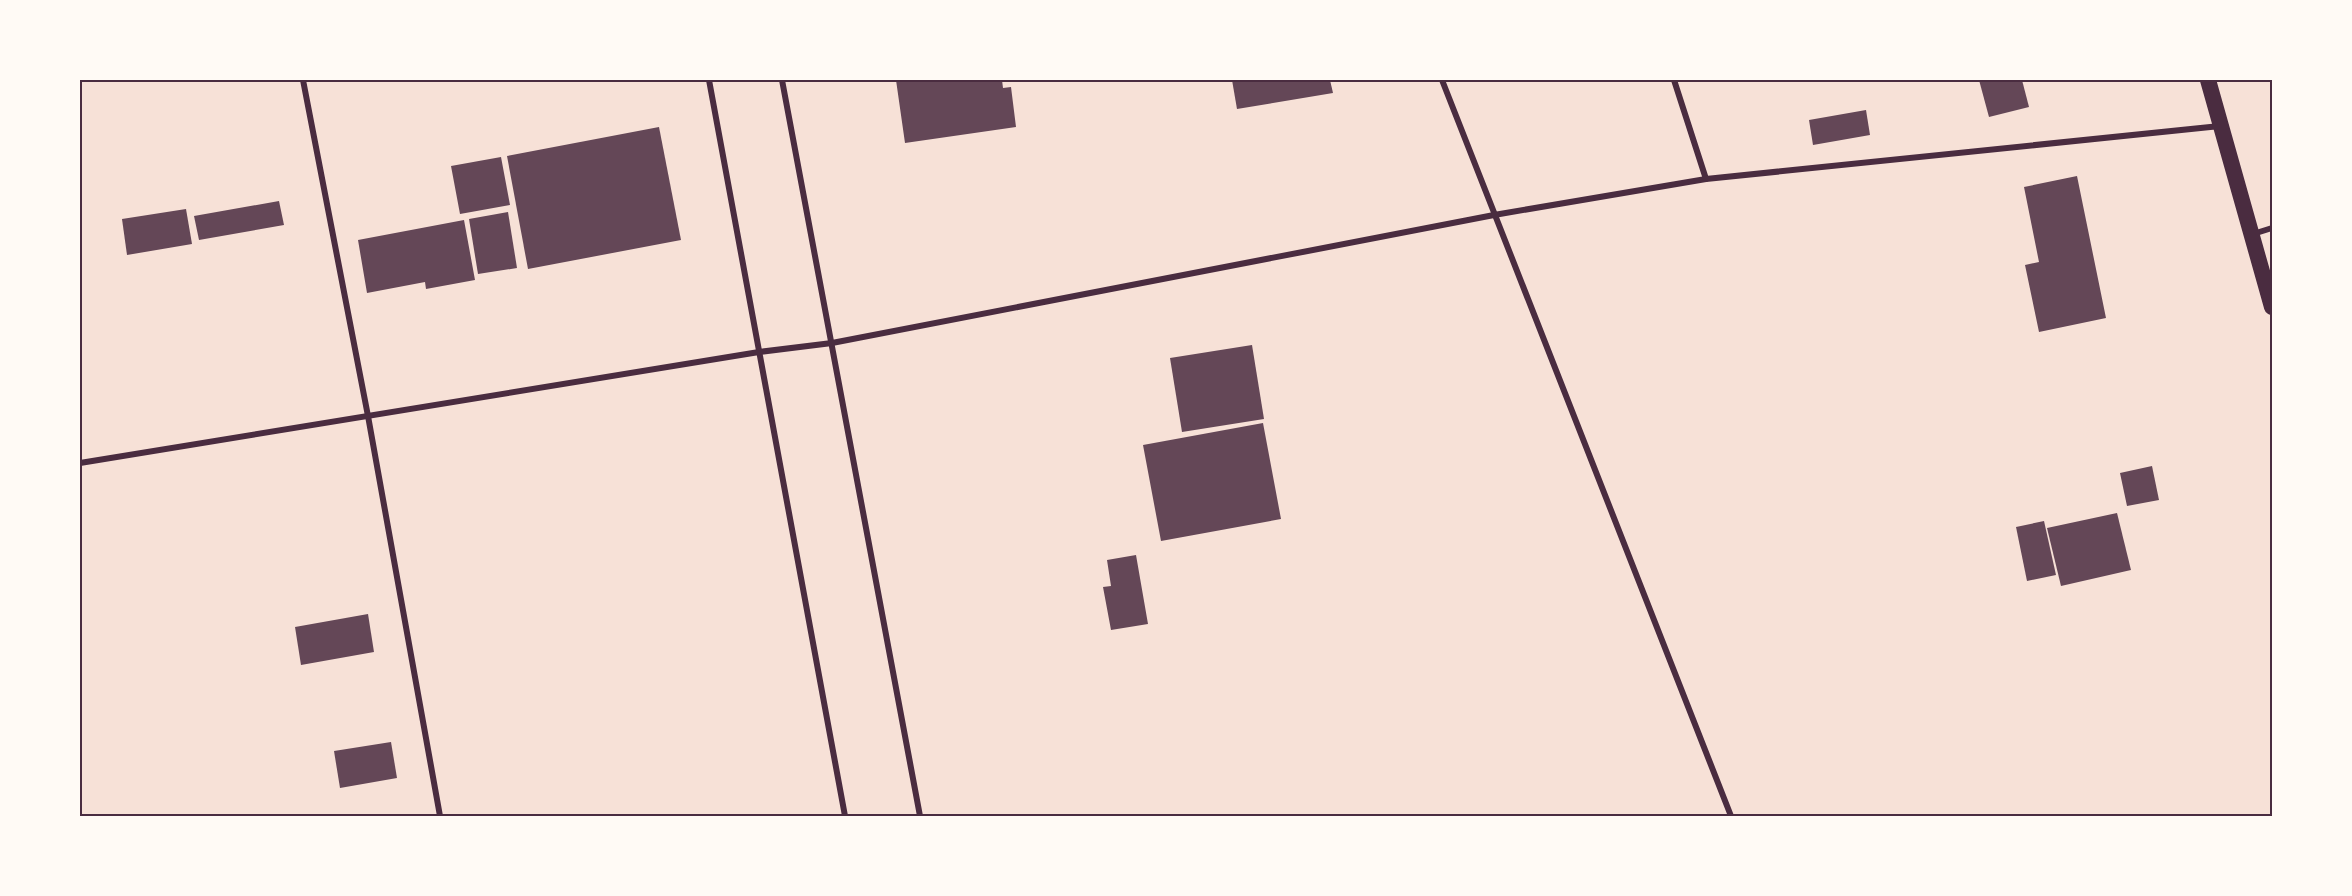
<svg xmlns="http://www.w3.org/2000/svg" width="2352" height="896" font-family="Helvetica,sans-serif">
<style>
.building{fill:#644757}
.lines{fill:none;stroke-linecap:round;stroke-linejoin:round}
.minor{stroke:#4a2c40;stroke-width:6}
.trunk{stroke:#4a2c40;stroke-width:16}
.neatline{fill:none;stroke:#4a2c40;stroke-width:2}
</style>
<rect width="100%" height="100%" fill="#f7e1d7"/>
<!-- building -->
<g class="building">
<path d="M896,80H1002L1003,88L1011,87L1016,127L905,143Z"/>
<path d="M1232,80H1330L1333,93L1237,109Z"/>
<path d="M1979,80H2022L2029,107L1989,117Z"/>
<path d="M1866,110L1870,135L1813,145L1809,120Z"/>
<path d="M659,127L681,240L528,269L507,156Z"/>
<path d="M501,157L510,205L460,214L451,166Z"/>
<path d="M2077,176L2106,318L2039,332L2025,265L2039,262L2024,187Z"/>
<path d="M279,201L284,225L199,240L194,216Z"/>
<path d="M186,209L192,244L127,255L122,219Z"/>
<path d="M508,212L517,268L478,274L469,219Z"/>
<path d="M464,220L475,280L426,289L425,282L367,293L358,240Z"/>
<path d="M1252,345L1264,419L1182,432L1170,358Z"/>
<path d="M1263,423L1281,519L1161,541L1143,445Z"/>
<path d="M2152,466L2159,500L2127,506L2120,473Z"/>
<path d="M2117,513L2131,570L2061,586L2047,528Z"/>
<path d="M2044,521L2056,575L2027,581L2016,527Z"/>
<path d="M1136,555L1148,624L1111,630L1103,587L1111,586L1107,560Z"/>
<path d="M368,614L374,652L301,665L295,627Z"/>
<path d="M391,742L397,778L340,788L334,751Z"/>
</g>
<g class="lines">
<!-- minor -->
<g class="minor">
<path d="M303,80L368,416L440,816"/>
<path d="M709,80L845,816"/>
<path d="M782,80L920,816"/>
<path d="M1442,80L1731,816"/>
<path d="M1674,80L1706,179"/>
<path d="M2253,234L2272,228"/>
<path d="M80,463L759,352L832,343L1494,215L1706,179L2220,126"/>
</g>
<!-- trunk -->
<path class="trunk" d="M2208,80L2272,307"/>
</g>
<!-- border -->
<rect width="2352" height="896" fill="none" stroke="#fffaf5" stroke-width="162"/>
<rect x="81" y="81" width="2190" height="734" class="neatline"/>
</svg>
